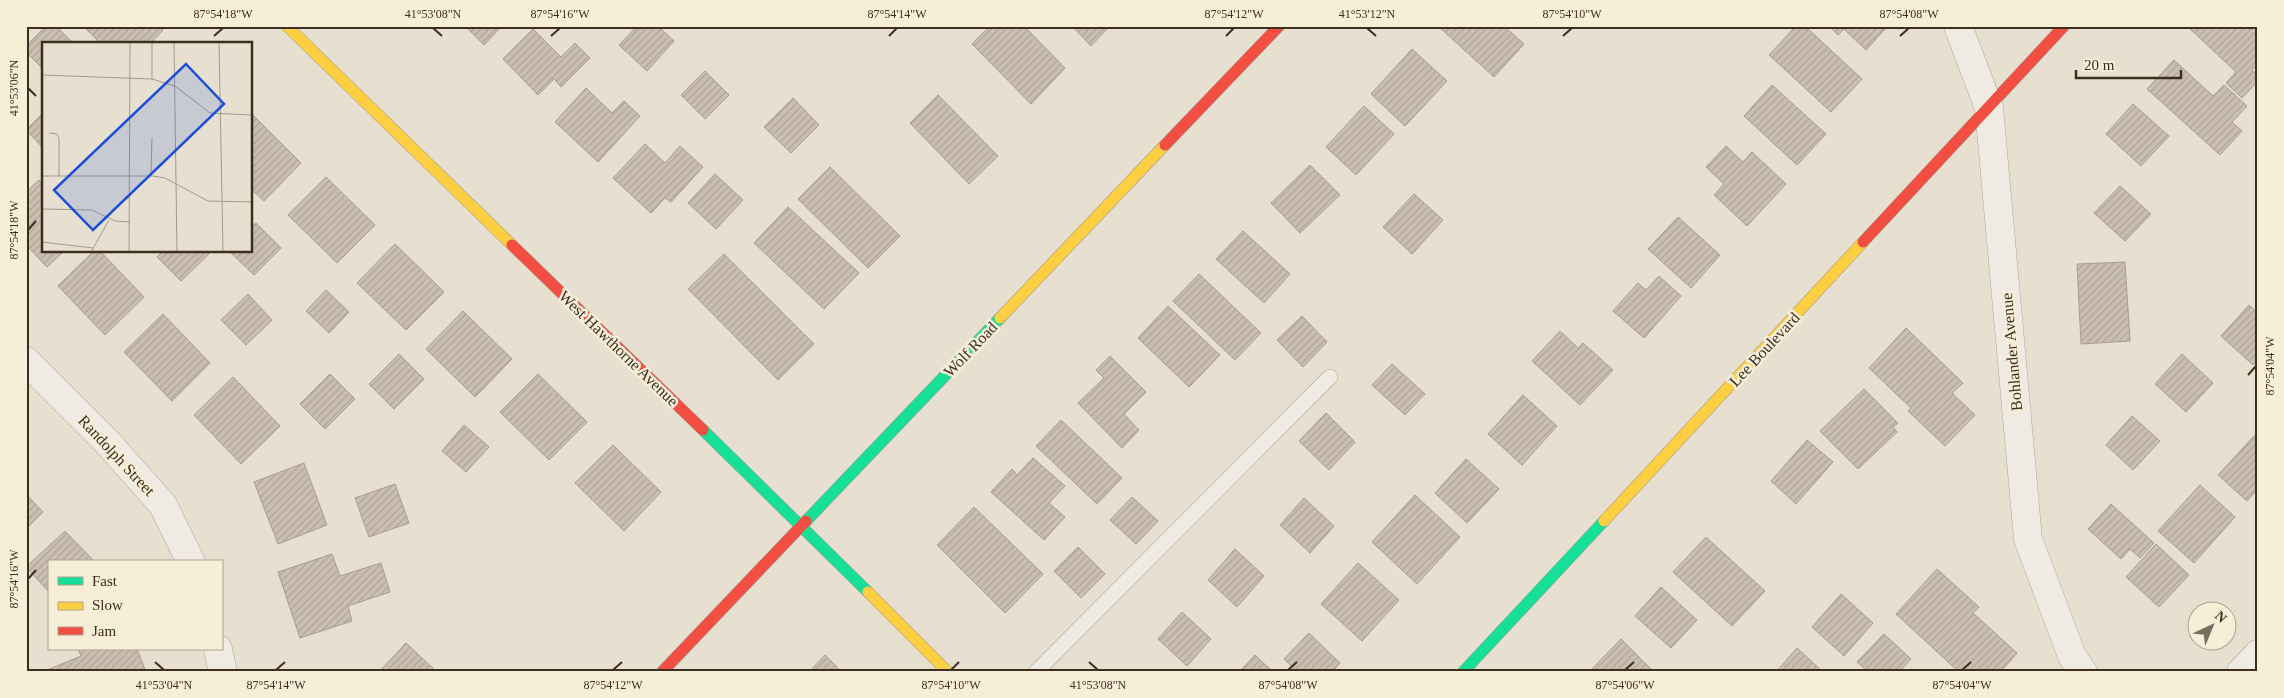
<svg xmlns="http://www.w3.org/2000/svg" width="2284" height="698" font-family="'Times New Roman',serif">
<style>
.building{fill:url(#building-hatch);stroke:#a89c90}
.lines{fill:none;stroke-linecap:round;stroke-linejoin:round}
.lane-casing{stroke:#ada599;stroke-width:16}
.street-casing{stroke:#ada599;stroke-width:29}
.fast-casing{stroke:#9c958a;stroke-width:12}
.slow-casing{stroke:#9c958a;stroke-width:12}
.jam-casing{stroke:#9c958a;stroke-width:12}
.lane{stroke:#efebe3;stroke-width:15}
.street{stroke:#efebe3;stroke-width:28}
.fast{stroke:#16e098;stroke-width:11}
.slow{stroke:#ffcf43;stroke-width:11}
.jam{stroke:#f24e42;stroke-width:11}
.ticks{fill:none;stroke:#3d2e20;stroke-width:2}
.labels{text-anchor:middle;stroke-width:5;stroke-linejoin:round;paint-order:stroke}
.street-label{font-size:16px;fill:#3d2e20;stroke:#f7eed8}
.inset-road{fill:none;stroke:#a3998a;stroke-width:1}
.view{fill:#1d4ed8;fill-opacity:0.15;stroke:#1d4ed8;stroke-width:2.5}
.inset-edge{fill:none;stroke:#3d2e20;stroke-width:2.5}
.neatline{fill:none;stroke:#3d2e20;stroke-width:2}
.ticks-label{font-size:12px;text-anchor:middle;fill:#3d2e20}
</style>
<defs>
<pattern id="building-hatch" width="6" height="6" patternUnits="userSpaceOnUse" patternTransform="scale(1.25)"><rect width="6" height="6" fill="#cbbfb2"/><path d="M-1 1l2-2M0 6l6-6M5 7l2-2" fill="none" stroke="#afa499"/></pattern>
</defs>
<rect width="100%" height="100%" fill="#e7e0d1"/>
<!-- building -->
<g class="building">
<path d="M46,26H56L74,44H44V70L26,52V46Z"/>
<path d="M83,26H159L163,30L150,44H101Z"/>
<path d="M465,26H502L484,45Z"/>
<path d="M637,26H658L674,41L647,71L619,45Z"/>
<path d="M990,26H1024L1065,68L1031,104L972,44Z"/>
<path d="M1072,26H1110L1091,46Z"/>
<path d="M1504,26L1524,44L1494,77L1439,27Z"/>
<path d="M1796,26H1805L1862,79L1831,112L1769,55Z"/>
<path d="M1829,26H1882L1885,29L1866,50L1844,29L1838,35Z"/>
<path d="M2187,26H2255L2258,29V64L2252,70L2258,76V81L2242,98L2226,83L2236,72Z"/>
<path d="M533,29L561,57L575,43L590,58L561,87L554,79L538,95L503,59Z"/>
<path d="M1412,49L1447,81L1405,126L1371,94Z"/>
<path d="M2174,60L2213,96L2224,85L2247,106L2232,122L2242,131L2220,155L2147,89Z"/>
<path d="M705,71L729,95L705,119L681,95Z"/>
<path d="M1772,85L1826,134L1797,165L1744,116Z"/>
<path d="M586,88L612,113L624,101L640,116L598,162L555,122Z"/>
<path d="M938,95L998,156L969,184L910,123Z"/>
<path d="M793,98L819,125L791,153L764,127Z"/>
<path d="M2133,104L2169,136L2141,166L2106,134Z"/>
<path d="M1364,106L1394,134L1356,175L1326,147Z"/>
<path d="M44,112V149L26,130Z"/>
<path d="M253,115L301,163L264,201L251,189Z"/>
<path d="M645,144L665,163L680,146L703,167L671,202L665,198L651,213L613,178Z"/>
<path d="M1726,146L1743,162L1752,152L1786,184L1747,226L1714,195L1724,184L1706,167Z"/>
<path d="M1310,165L1340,195L1300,233L1271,203Z"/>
<path d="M830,167L900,236L868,268L798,199Z"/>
<path d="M715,174L743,200L716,229L688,203Z"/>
<path d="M326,177L375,225L337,263L288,215Z"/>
<path d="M39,180L44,185V251H64L47,267L26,245V192Z"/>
<path d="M2120,186L2151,214L2125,241L2094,213Z"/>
<path d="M1414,194L1443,220L1412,254L1383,227Z"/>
<path d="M788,207L859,273L824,309L754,243Z"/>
<path d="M1678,217L1720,255L1691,288L1648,249Z"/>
<path d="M256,223L281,248L254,275L229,251H251V228Z"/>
<path d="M1243,231L1290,274L1264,303L1216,259Z"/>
<path d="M395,244L444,292L406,330L357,283Z"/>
<path d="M94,251H100L144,297L105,335L58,286Z"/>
<path d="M163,251H207L209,254L181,281L157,257Z"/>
<path d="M724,254L814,344L778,380L688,289Z"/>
<path d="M2125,262L2130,341L2081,344L2077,264Z"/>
<path d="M1199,274L1261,333L1235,360L1173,301Z"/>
<path d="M1659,276L1681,296L1644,338L1613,311L1638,283L1646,290Z"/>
<path d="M326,290L349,312L329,333L306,311Z"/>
<path d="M248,294L272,320L246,345L221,320Z"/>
<path d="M2249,305L2258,313V360L2253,365L2221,336Z"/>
<path d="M1168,306L1220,355L1189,387L1138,338Z"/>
<path d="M463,311L512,359L475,397L426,349Z"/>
<path d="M163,314L210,363L172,401L124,352Z"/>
<path d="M1302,316L1327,342L1303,367L1277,340Z"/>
<path d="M1906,328L1963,383L1952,393L1975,415L1945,446L1908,411L1911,408L1869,368Z"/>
<path d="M1560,331L1578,348L1583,343L1613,370L1580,405L1532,361Z"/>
<path d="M399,354L424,379L394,409L369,384Z"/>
<path d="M2182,354L2213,383L2186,412L2155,384Z"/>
<path d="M1110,356L1146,392L1124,414L1139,430L1122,448L1078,403L1104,378L1096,370Z"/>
<path d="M1392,364L1425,394L1405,415L1372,385Z"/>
<path d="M330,374L355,399L325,429L300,404Z"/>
<path d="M538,374L587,422L549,460L500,412Z"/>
<path d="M233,377L280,426L241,464L194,415Z"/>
<path d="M1864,389L1898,423L1893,427L1897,432L1858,469L1820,431Z"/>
<path d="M1523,395L1557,426L1522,465L1488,434Z"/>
<path d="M1326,413L1355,442L1329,470L1299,441Z"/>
<path d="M2132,416L2160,441L2133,470L2106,445Z"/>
<path d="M1061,420L1122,478L1097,504L1036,446Z"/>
<path d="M464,425L489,447L466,472L442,451Z"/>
<path d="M2255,435L2258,437V489L2247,501L2218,475Z"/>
<path d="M1807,440L1833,462L1796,504L1771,481Z"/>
<path d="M613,445L661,492L624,531L575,483Z"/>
<path d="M1033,458L1065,486L1049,503L1065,517L1044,540L991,492L1012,469L1017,475Z"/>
<path d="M1466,459L1499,489L1467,523L1435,493Z"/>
<path d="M304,463L327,525L278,544L254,482Z"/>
<path d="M395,484L409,523L369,537L355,498Z"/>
<path d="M2200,485L2235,517L2194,563L2158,531Z"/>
<path d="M26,494L43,512L26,529Z"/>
<path d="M1415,495L1460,537L1417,584L1372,542Z"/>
<path d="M1132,497L1158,521L1136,544L1110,520Z"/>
<path d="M1304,498L1334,526L1310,553L1280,525Z"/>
<path d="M2111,504L2154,543L2140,558L2130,549L2121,559L2088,529Z"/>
<path d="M974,507L1043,574L1005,613L937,545Z"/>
<path d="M65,531L95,562H49V592L26,567Z"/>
<path d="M1706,537L1765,591L1732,626L1673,572Z"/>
<path d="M2156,544L2189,575L2159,607L2126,577Z"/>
<path d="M1078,547L1105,574L1081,598L1054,571Z"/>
<path d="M1235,549L1264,576L1237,607L1208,580Z"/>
<path d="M332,554L340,576L381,563L390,592L348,606L352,621L300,638L278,572Z"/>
<path d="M1358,563L1399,600L1362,641L1321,604Z"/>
<path d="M1937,569L1979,607L1973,613L2017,653L2003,669L2006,672H1959L1896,614Z"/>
<path d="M1661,587L1697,620L1671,648L1635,616Z"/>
<path d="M1841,594L1873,623L1844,656L1812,627Z"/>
<path d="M1182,612L1211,639L1187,666L1158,639Z"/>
<path d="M1309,633L1340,663L1332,672H1297L1284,659Z"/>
<path d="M1884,634L1911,659L1899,672H1868L1857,662Z"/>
<path d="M1621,639L1654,672H1589Z"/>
<path d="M406,643L437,672H379Z"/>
<path d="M1797,648L1823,672H1776Z"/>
<path d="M78,649H137L146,672H42L81,656Z"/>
<path d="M825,655L842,672H809Z"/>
<path d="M1255,655L1273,672H1239Z"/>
</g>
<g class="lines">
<defs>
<path id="lane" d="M1036,672L1330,377"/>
<g id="street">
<path d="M1958,26L1989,108L2028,539L2072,656L2083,672"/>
<path d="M26,361L108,443L163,505L191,562"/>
<path d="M218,649L223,672"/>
<path d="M2241,672L2258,654"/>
</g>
<g id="fast">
<path d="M703,430L868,592"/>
<path d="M806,521L1000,318"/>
<path d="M1463,672L1604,521"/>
</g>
<g id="slow">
<path d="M287,26L512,245"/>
<path d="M1000,318L1165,145"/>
<path d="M1604,521L1863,242"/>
<path d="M868,592L948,672"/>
</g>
<g id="jam">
<path d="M1165,145L1279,26"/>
<path d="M1863,242L2064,26"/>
<path d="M512,245L703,430"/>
<path d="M662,672L806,521"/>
</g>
</defs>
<!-- lane casing -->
<use href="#lane" class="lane-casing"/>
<!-- street casing -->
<use href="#street" class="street-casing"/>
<!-- fast casing -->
<use href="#fast" class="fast-casing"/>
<!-- slow casing -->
<use href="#slow" class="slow-casing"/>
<!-- jam casing -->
<use href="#jam" class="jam-casing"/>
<!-- lane -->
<use href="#lane" class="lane"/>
<!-- street -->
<use href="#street" class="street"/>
<!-- fast -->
<use href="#fast" class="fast"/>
<!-- slow -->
<use href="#slow" class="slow"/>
<!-- jam -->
<use href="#jam" class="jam"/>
</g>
<!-- ticks -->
<path class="ticks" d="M433,28L442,36M1367,28L1376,36M214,36L223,28M551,36L560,28M889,36L897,28M1226,36L1234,28M1563,36L1572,28M1900,36L1909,28M28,88L36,96M28,230L36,221M2248,375L2256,366M28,579L36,570M155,662L164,670M1089,662L1098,670M276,670L285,662M613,670L622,662M951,670L959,662M1288,670L1297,662M1625,670L1634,662M1962,670L1971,662"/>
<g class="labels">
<!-- street labels -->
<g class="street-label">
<text transform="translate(619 348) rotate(44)" y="6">West Hawthorne Avenue</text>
<text transform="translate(970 349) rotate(-46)" y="6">Wolf Road</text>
<text transform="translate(1764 349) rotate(-47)" y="6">Lee Boulevard</text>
<text transform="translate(2011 352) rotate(-95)" y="6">Bohlander Avenue</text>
<text transform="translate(117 455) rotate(47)" y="6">Randolph Street</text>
</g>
</g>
<!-- overview -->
<g transform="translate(42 42)">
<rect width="210" height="210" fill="#e7e0d1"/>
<path class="inset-road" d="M132,0L135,210M177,0L181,210M0,33L110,37L133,44L168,71L210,73M110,37V0M7,91L15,92L17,96V134M0,134H111L123,136L166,159L210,160M109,134L110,96M0,167L50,168L73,179L88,180M0,200L51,206M49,210L67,178M87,210L88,0"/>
<path class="view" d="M144,22L182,62L51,188L12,148Z"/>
<rect width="210" height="210" class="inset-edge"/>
</g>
<!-- border -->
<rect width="2284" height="698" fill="none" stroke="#f7eed8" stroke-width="55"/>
<!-- legend -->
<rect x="48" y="560" width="175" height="90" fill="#f7eed8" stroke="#ada18e"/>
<rect x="58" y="577" width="25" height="8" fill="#16e098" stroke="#ada18e"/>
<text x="92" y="586" font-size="15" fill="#3d2e20">Fast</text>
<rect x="58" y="602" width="25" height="8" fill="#ffcf43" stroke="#ada18e"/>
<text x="92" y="610" font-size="15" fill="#3d2e20">Slow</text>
<rect x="58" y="627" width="25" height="8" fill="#f24e42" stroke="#ada18e"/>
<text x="92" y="636" font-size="15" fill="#3d2e20">Jam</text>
<!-- north arrow -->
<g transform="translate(2212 626) rotate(44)"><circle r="24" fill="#f7eed8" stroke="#ada18e"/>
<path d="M0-4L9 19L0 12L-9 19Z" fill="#786c5e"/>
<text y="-8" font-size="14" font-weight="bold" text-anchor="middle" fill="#3d2e20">N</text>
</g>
<!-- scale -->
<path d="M2076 70v8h105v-8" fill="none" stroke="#3d2e20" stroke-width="2.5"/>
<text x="2084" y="70" font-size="15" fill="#3d2e20" stroke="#f7eed8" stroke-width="4" paint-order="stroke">20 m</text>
<rect x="28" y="28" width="2228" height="642" class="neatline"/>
<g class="ticks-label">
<text x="223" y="18">87°54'18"W</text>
<text x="433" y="18">41°53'08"N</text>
<text x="560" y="18">87°54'16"W</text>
<text x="897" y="18">87°54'14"W</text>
<text x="1234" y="18">87°54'12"W</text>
<text x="1367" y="18">41°53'12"N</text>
<text x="1572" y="18">87°54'10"W</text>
<text x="1909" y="18">87°54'08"W</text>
<text transform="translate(14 88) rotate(-90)" y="4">41°53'06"N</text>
<text transform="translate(14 230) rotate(-90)" y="4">87°54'18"W</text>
<text transform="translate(2270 366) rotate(-90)" y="4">87°54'04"W</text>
<text transform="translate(14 579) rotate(-90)" y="4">87°54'16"W</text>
<text x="164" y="689">41°53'04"N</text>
<text x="276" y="689">87°54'14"W</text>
<text x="613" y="689">87°54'12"W</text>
<text x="951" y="689">87°54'10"W</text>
<text x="1098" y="689">41°53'08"N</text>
<text x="1288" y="689">87°54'08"W</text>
<text x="1625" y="689">87°54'06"W</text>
<text x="1962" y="689">87°54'04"W</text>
</g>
</svg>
